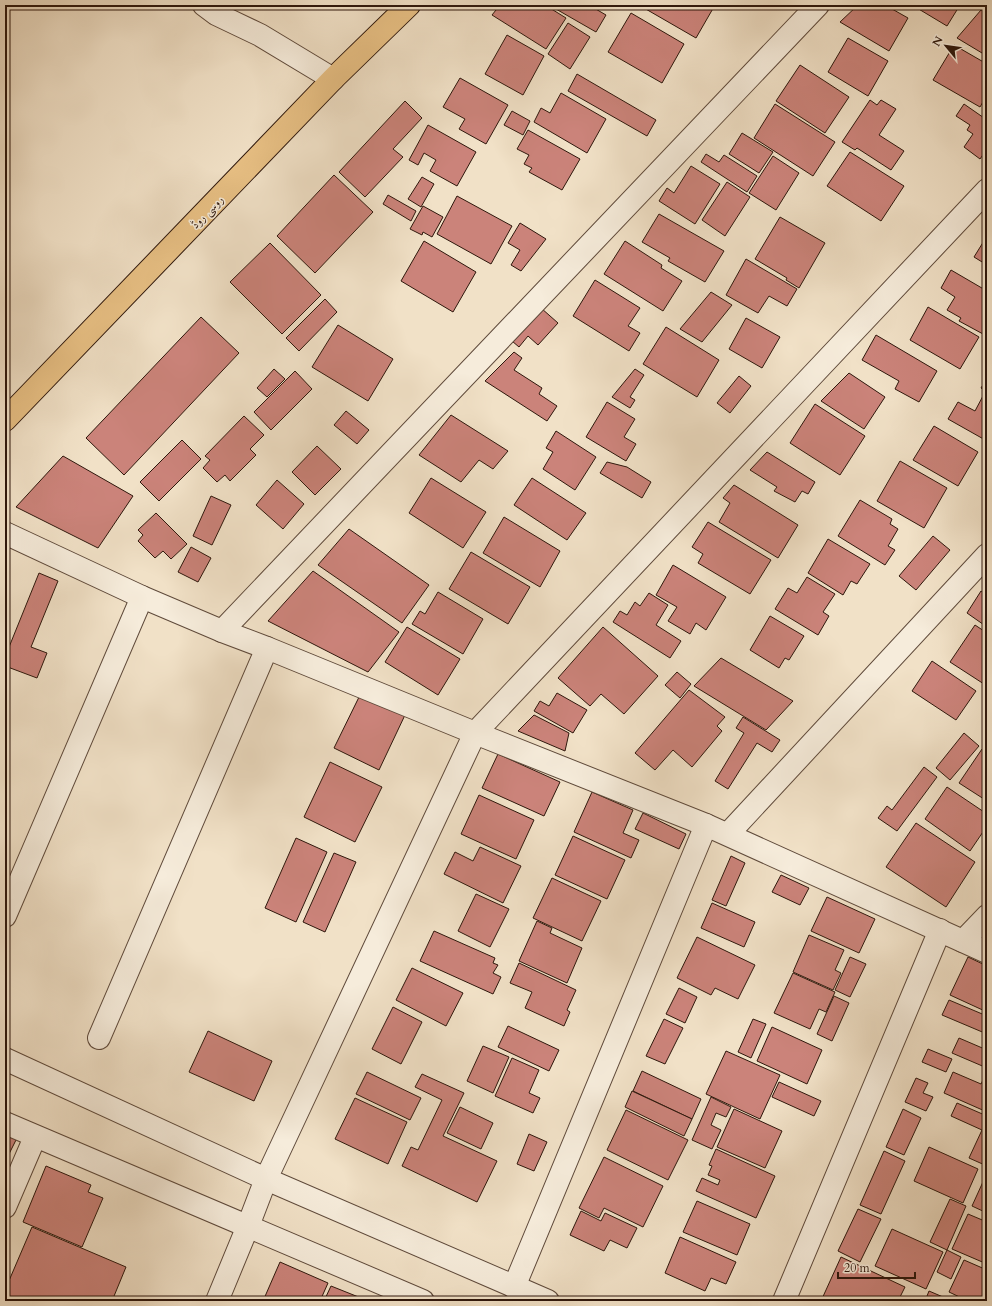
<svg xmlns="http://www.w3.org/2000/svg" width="992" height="1306" font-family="Cardo,Amiri,serif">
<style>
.building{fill:#cb837a;stroke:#2e170c}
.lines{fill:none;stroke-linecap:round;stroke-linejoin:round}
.minor-casing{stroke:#5f4a3b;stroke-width:24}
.major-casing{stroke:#2e170c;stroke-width:24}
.minor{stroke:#f6ecdb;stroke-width:22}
.major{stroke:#e8c084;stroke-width:22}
.labels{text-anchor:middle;stroke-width:3;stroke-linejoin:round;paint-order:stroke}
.street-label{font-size:12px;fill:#2e170c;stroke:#f6ecdb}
</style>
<rect width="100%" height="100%" fill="#f1e1c7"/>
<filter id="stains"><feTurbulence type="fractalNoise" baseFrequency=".005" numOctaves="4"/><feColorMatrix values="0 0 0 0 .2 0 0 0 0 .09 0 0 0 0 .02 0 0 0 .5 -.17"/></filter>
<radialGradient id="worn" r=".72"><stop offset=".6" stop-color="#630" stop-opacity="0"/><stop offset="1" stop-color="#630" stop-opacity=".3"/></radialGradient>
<!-- building -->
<g class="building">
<path d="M500,5H545L566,18L546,49L492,15Z"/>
<path d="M549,5H596L594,8L606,15L596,32Z"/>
<path d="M646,5H715L696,38L644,8Z"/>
<path d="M858,5H885L908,18L889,51L840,22Z"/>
<path d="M912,5H960L947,26Z"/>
<path d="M981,10L987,13V56L957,38Z"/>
<path d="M631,13L684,44L662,83L608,52Z"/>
<path d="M568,23L590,37L570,69L548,54Z"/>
<path d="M507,35L544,56L523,95L485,74Z"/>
<path d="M848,38L888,61L868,96L828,72Z"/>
<path d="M954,45L987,64V95L980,107L933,80Z"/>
<path d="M800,65L849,97L825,133L776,101Z"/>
<path d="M577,74L656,120L647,136L568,91Z"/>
<path d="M460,78L508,105L486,144L459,129L465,119L443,107Z"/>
<path d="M561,93L606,119L587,153L534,122L541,108L550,113Z"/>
<path d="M870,100L877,105L881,100L896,109L879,135L904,151L891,170L857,148L855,150L842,142Z"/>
<path d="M405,101L422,118L393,149L403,157L365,197L339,172Z"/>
<path d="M775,104L835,142L813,176L754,138Z"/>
<path d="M964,104L987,120V149L980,159L964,147L973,134L967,130L970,125L956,116Z"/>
<path d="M512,111L530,121L523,135L504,125Z"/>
<path d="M428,125L476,152L457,186L430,171L436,160L424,153L418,165L409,160Z"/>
<path d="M528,130L580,159L562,190L529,172L532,168L524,164L529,155L517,149Z"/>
<path d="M742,133L773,152L759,173L729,154Z"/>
<path d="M850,152L904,186L881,221L827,186Z"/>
<path d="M706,154L719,162L724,155L757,176L747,192L701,162Z"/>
<path d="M773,156L799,173L776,210L749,193Z"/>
<path d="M691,166L720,184L695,224L659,201L667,188L674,193Z"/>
<path d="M334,175L373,212L315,273L277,236Z"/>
<path d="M422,177L434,184L421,207L408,199Z"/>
<path d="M727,182L750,197L725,236L702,220Z"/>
<path d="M388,195L416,211L411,221L383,204Z"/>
<path d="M457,196L512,226L491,264L437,234Z"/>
<path d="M423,206L443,217L432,237L423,232L422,235L410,229Z"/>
<path d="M659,214L724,251L705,282L668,261L670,258L642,242Z"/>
<path d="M780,217L825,243L799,288L786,280L787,278L755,259Z"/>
<path d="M520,223L546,239L521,271L511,265L520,250L508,243Z"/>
<path d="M987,236V265L974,257Z"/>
<path d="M424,241L476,272L453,312L401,281Z"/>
<path d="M625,241L662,265L661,268L682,281L663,311L604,274Z"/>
<path d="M270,243L321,295L282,334L230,282Z"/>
<path d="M746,259L797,289L787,306L769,296L758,313L726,295Z"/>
<path d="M951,270L987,291V328L983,334L959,321L961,318L947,310L955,297L941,288Z"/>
<path d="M595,280L640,308L628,326L640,333L629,351L573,316Z"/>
<path d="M711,292L732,305L702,342L680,329Z"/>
<path d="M325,299L337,312L299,351L286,338Z"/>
<path d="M928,307L979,337L960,369L910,340Z"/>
<path d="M541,308L558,323L538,345L528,336L519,347L512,341Z"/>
<path d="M201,317L239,353L124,475L86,438Z"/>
<path d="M746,318L780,337L762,368L729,349Z"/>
<path d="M338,325L393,359L368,401L312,367Z"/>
<path d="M666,327L719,360L697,397L643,364Z"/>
<path d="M876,335L937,371L919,402L895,389L899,381L862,360Z"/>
<path d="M514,352L522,358L514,370L542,388L539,394L557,406L547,421L485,381Z"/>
<path d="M274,369L285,379L267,397L257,388Z"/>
<path d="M635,369L644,375L630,397L635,400L630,408L612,397Z"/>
<path d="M295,371L312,389L271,430L254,412Z"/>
<path d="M849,373L885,397L864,429L821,401Z"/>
<path d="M739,376L751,386L730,413L717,403Z"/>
<path d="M987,378V392L981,388Z"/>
<path d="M984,394L987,396V441L948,419L958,402L975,411Z"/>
<path d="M607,402L635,419L624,437L636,444L626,461L586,437Z"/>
<path d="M815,404L865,436L840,475L790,443Z"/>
<path d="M346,411L369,430L357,444L334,425Z"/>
<path d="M451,415L508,451L493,469L479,460L461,482L419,455Z"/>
<path d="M244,416L264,435L250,449L256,455L230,481L225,475L217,482L203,468L210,460L205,456Z"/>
<path d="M934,426L978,452L958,486L913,460Z"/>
<path d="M556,431L596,457L575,490L543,469L553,452L546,448Z"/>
<path d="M182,440L201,459L159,501L140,482Z"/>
<path d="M317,446L341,469L315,495L292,472Z"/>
<path d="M767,452L815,482L808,494L802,491L795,502L774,491L777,487L750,470Z"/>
<path d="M63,456L133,496L98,548L16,507Z"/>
<path d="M900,461L947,488L924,528L877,501Z"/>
<path d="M607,462L627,467L651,482L642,498L600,473Z"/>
<path d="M431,478L486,512L463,548L409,513Z"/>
<path d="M532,478L586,513L567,540L514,505Z"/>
<path d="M277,480L304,504L283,529L256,505Z"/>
<path d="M734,485L798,525L778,558L719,522L730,503L723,498Z"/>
<path d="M211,496L231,505L212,545L193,536Z"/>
<path d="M860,500L892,519L890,524L898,529L888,546L895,550L885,565L838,536Z"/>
<path d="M156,513L187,544L171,559L163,551L155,558L138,541L143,535L138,530Z"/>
<path d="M504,517L560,551L540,587L483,553Z"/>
<path d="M708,522L771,560L750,594L698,563L703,554L692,547Z"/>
<path d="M349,529L429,585L402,623L318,565Z"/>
<path d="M933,536L950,550L916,590L899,576Z"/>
<path d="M828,539L870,564L857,584L851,581L843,595L808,573Z"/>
<path d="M191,547L211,558L198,582L178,572Z"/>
<path d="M471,552L530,587L508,624L449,589Z"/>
<path d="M673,565L726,597L706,630L696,623L690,634L668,621L677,607L656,595Z"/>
<path d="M313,571L399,632L368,672L268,621Z"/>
<path d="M39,573L58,581L31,647L47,653L37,678L5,666V657Z"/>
<path d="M807,577L835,594L823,612L829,616L818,635L775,609L788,588L797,593Z"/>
<path d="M981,591L987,595V627L967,613Z"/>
<path d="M438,592L483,619L463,654L412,624L420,611L425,614Z"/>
<path d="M649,593L668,605L656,625L681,641L670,658L613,622L620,611L627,615L635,602L640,606Z"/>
<path d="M770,616L804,636L789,660L785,658L779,668L750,650Z"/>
<path d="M975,625L987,633V686L950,662Z"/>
<path d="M407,627L460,659L438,695L385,662Z"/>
<path d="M603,627L658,676L624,714L601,694L590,706L558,678Z"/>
<path d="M721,658L793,701L766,730L694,686Z"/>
<path d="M932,661L976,691L956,720L912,691Z"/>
<path d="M677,672L691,684L680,698L665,685Z"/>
<path d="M689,690L725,717L717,726L722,731L692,767L673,750L655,770L635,753Z"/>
<path d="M361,693L405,715L379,770L334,748Z"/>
<path d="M557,693L587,710L573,733L534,711L540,701L549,706Z"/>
<path d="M534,715L569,733L565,751L518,731Z"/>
<path d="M743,717L780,740L772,752L757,743L728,789L715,781L744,733L736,728Z"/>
<path d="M964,733L979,746L950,780L936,768Z"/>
<path d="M982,749L987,752V801L959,783Z"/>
<path d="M498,754L560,782L544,816L482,788Z"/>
<path d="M330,762L382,787L355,842L304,817Z"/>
<path d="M924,767L937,777L897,831L878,818L887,806L892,810Z"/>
<path d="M947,787L987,814V826L970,851L925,819Z"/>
<path d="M592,792L633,810L623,833L639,840L631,858L574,832Z"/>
<path d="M479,795L534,820L516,859L461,834Z"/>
<path d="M643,813L686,834L679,849L635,829Z"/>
<path d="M916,823L975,862L946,907L886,867Z"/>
<path d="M573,836L625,860L607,899L555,875Z"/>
<path d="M296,838L327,852L296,922L265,908Z"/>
<path d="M480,847L521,866L503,903L444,874L455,852L473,861Z"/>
<path d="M334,853L356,862L325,932L303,922Z"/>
<path d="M731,856L745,863L726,906L712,900Z"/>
<path d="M781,875L809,888L800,905L772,892Z"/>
<path d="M552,878L601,901L582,941L533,918Z"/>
<path d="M476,894L509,909L490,947L458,931Z"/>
<path d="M827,897L875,919L859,953L811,931Z"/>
<path d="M712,903L755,922L744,947L701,928Z"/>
<path d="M537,921L552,928L550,933L582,948L567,983L519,961Z"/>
<path d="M434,931L495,958L493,963L498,965L493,973L501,977L493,994L420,961Z"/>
<path d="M809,935L844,950L835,970L841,973L833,990L793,972Z"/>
<path d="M697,937L755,965L738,999L715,988L711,995L677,978Z"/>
<path d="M850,957L866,964L850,997L835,990Z"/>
<path d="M968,957L987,966V1012L950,995Z"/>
<path d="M519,963L576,990L567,1010L570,1012L564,1026L525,1008L532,992L510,983Z"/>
<path d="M412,968L463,993L446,1026L396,1000Z"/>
<path d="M793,973L835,992L826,1012L819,1009L810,1029L774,1013Z"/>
<path d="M679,988L697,997L685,1023L666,1014Z"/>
<path d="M834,996L849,1003L832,1041L817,1034Z"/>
<path d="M949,1000L987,1016V1034L942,1015Z"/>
<path d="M393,1007L422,1022L401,1064L372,1049Z"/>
<path d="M664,1019L683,1028L665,1064L646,1056Z"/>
<path d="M753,1019L766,1024L751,1058L738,1052Z"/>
<path d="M508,1026L559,1050L549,1071L498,1047Z"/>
<path d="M772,1027L822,1050L807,1084L757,1061Z"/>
<path d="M208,1031L272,1061L254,1101L189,1072Z"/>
<path d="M959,1038L987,1050V1068L952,1053Z"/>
<path d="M483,1046L509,1057L493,1093L467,1081Z"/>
<path d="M928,1049L952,1059L946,1072L922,1062Z"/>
<path d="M726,1051L780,1075L760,1119L706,1094Z"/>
<path d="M512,1058L539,1070L529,1093L540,1098L533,1113L495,1096Z"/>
<path d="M642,1071L701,1099L692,1119L633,1091Z"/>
<path d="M367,1072L421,1098L410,1120L356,1094Z"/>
<path d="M953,1072L981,1084L987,1072V1112L944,1093Z"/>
<path d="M422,1074L464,1093L443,1136L497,1161L477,1202L402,1166L411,1147L418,1150L442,1100L415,1087Z"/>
<path d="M916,1078L928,1083L923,1093L933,1097L926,1111L905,1102Z"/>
<path d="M779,1082L821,1101L814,1116L772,1097Z"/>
<path d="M632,1091L692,1119L684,1136L625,1107Z"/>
<path d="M711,1097L731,1107L726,1117L716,1113L711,1125L721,1130L712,1149L692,1140Z"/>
<path d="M355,1098L407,1122L388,1164L335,1139Z"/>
<path d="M957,1103L987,1116V1166L969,1158L982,1130L951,1116Z"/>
<path d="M460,1107L493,1123L481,1149L447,1133Z"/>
<path d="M734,1109L782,1131L765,1168L717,1147Z"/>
<path d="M903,1109L921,1118L904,1155L886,1147Z"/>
<path d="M626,1110L688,1140L668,1180L607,1150Z"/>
<path d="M5,1132L17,1138L6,1160L5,1159Z"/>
<path d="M529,1134L547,1142L534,1171L517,1164Z"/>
<path d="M929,1147L978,1169L963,1203L914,1181Z"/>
<path d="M716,1149L775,1176L756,1218L696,1191L702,1178L718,1185L720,1180L708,1175L712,1166L709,1165Z"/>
<path d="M884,1151L905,1161L881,1214L860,1205Z"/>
<path d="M604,1157L663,1186L643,1227L604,1208L599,1218L579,1208Z"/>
<path d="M46,1166L91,1185L88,1192L103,1198L82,1247L23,1222Z"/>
<path d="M987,1173V1213L972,1206Z"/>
<path d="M950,1199L966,1206L947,1250L930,1242Z"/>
<path d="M697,1201L750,1224L737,1255L683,1232Z"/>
<path d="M858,1209L881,1219L860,1262L838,1251Z"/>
<path d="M581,1211L601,1221L605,1213L637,1228L627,1248L610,1240L604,1251L570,1235Z"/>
<path d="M968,1214L987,1222V1264L952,1249Z"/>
<path d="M32,1227L126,1267L112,1301H5V1290Z"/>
<path d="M892,1229L943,1252L926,1289L875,1266Z"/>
<path d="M680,1237L736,1262L726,1284L711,1278L705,1291L665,1273Z"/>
<path d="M947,1250L961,1257L951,1279L937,1272Z"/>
<path d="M841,1257L905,1287L898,1301H821Z"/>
<path d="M964,1260L987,1270V1301H968L949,1292Z"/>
<path d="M280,1262L328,1283L320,1301H263Z"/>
<path d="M331,1286L366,1300L324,1301Z"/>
<path d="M929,1291L943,1297L941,1301H925Z"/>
</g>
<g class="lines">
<defs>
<g id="minor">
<path d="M204,5L216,14L260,35L333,79"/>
<path d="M5,533L142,597L222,631L267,648L475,733L706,825L987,952"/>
<path d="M222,631L818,5"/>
<path d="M728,834L987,555"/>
<path d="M5,916L142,597"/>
<path d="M963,941L987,916"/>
<path d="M99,1038L267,648"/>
<path d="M5,1059L266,1179L548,1301"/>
<path d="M5,1123L423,1301"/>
<path d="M5,1207L35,1137"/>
<path d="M514,1287L706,825"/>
<path d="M217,1301L248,1226L266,1179L475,733L987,190"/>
<path d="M784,1301L940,930"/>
</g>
<path id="major" d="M5,420L333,79L409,5"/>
</defs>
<!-- minor casing -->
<use href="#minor" class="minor-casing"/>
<!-- major casing -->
<use href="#major" class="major-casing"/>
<!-- minor -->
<use href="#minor" class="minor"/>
<!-- major -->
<use href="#major" class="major"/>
</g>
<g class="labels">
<!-- street labels -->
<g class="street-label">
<text transform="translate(207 212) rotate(-46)" y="4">روسی روڈ</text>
</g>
</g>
<!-- margin -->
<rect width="992" height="1306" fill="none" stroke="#f1e1c7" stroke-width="20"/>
<rect x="6" y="6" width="980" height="1294" fill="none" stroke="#2e170c" stroke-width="2"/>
<rect x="10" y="10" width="972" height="1286" fill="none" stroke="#2e170c"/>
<!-- north arrow -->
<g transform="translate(946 46) rotate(299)" stroke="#f6ecdb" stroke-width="3" paint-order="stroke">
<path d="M0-3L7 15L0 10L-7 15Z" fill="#2e170c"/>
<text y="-6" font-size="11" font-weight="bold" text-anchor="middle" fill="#2e170c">N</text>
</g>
<!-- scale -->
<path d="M838 1272v6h77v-6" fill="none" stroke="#2e170c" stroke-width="2"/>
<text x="844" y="1272" font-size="12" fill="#2e170c" stroke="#f6ecdb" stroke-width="3" paint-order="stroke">20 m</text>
<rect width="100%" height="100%" filter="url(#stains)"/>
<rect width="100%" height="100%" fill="url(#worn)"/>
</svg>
